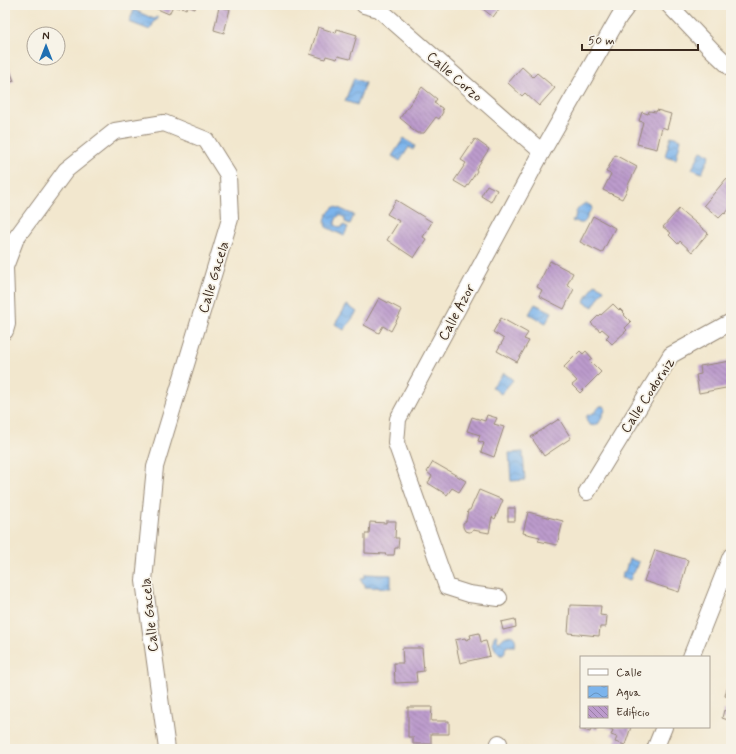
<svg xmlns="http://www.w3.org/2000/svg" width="736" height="754" font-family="Mynerve,sans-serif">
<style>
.water{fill:url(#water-waves);stroke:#5c6f85}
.building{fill:url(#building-back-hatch)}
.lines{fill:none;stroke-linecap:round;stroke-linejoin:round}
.minor-casing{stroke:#968876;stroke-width:18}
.minor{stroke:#fff;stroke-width:16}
.labels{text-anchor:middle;stroke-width:3.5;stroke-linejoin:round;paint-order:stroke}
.street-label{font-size:14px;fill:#3b2a1e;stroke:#f7f3e8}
</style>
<defs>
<pattern id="water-waves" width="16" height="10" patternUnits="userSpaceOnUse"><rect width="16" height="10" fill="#7cb4ec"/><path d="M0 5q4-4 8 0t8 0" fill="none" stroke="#6793bf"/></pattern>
<pattern id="building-back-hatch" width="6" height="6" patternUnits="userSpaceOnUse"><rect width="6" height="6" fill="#bc9bcc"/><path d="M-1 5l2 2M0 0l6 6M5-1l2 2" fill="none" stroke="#9a7fa5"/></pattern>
</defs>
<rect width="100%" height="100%" fill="#f7f3e8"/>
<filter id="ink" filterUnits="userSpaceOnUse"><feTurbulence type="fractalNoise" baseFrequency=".025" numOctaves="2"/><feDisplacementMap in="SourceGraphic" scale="8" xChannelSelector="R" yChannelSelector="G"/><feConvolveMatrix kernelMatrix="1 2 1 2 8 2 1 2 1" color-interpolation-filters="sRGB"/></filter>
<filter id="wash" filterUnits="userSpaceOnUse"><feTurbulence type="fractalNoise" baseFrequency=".012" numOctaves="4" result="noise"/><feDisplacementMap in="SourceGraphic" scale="16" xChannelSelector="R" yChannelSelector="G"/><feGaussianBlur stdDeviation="0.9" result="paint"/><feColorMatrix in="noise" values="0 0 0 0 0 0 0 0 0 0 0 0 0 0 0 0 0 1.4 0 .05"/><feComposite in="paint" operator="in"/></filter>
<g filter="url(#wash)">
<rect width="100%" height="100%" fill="#f2e7ce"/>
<!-- water -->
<g class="water">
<path d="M134,10L154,19L156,17L158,18L157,20H155L150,30L129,22Z"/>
<path d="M354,78L365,83L357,105L345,101Z"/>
<path d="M671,136L681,139L676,159L665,156Z"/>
<path d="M404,138L415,146L413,150L409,147L400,161L392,156Z"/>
<path d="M701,151L710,155L702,173L692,169Z"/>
<path d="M586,203L591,206L592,209L587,215C587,222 582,226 576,221L573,222L572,220L575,219C575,211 579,206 586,203Z"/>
<path d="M334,207H336L354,215L350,224L345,222V218L340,215L337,217L335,222V225L341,228L342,227L343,225L348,227L344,236L326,227C323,219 328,212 334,207Z"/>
<path d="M595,284L604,289L593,307L584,302Z"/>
<path d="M535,304L552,312L546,323L529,314Z"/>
<path d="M347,305L357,312L344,330L335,324Z"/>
<path d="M504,373L513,380L501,394L492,387Z"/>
<path d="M600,406H603L605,407V410L599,423L595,426L590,425L587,422C585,414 587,416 593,413C596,412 598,408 600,406Z"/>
<path d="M523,452L525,480L511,481L509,453Z"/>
<path d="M629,559L639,562L637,568H635L630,580L621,578L624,571L625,572Z"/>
<path d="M365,574L391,575V588L365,587V584L362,583L361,580L362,578L365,577Z"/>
<path d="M495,635H497L498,636L497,640L499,642C502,640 503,637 507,636C514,633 517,640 515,646H507L505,649V653L503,655H500C495,650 490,643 495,635Z"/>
</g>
<g id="blocks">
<!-- building -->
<g class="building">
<path d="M148,5H196L195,9L188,6L186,9L180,6L179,8L173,6L169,14Z"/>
<path d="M478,5H502L493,17Z"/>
<path d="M219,7L230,9L224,33L214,30Z"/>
<path d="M318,27L336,33L337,29L357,35L350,59L338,56L337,59L326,56L325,59L310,54Z"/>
<path d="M8,65L14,81L5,84V66Z"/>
<path d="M522,67L533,77L537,73L555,88L539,106L525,93L522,96L508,83Z"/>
<path d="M422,87L437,99L434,103L442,108L443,112L439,119L436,117L424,133H417L410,128L411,127L400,118Z"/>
<path d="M657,110L671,114L667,129L662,127L657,149L637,144L643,122L639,121L642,112L648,114L649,111L656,112Z"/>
<path d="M475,139L489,149L476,169L477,171L466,188L454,181L466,163L461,160Z"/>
<path d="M615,155L637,167L627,187L628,188L622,199L603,190L611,174L606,172Z"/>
<path d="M731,178V207L725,214L724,213L719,218L704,205L726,179L728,181Z"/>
<path d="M487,185L497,190L491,202L481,196Z"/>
<path d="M396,200L432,222L423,237L426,239L414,258L387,240L399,221L387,214Z"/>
<path d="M679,209L708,233L692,252L680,241L678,244L669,235L671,233L663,227Z"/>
<path d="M593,216L615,228L602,253L580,242Z"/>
<path d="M550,261L573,273L567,285L574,289L564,309L539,296L542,290L537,287Z"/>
<path d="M379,298L402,310L391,331L383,326L379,333L364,325Z"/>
<path d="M613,304L619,310L620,309L625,314L624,315L631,322L625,328L627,330L612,344L606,338L609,335L602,329L600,331L591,323L600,314L601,315Z"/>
<path d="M501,318L528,333L524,339L529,341L517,362L497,351L504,339L493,332Z"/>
<path d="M580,351L583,354L586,351L592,358L589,360L601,372L580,393L572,385L577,381L564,367Z"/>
<path d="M731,361V387L699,393L696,375L701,374L700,366Z"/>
<path d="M487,415L497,418L494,424L504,427L494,457L481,452L484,443L478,441L480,435L467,431L472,417L485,421Z"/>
<path d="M559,419L571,438L544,456L531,437Z"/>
<path d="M433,462L466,481L459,492L452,488L447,495L428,483L432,476L427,472Z"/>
<path d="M479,490L503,500L495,519L492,517L489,533L473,530L470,532H468L465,531L463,527V523L466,521L468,510H470Z"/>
<rect x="508" y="508" width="7" height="13"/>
<path d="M528,512L563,521L557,545L538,541L540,537L523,533Z"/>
<path d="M386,521H396L395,538H399L398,548H395L394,555H385L386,554L365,553V534H369L370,522L386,523Z"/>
<path d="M655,550L688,560L679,592L644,581Z"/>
<path d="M570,605L601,606L600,615L607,616L606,627H600L599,636L568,633Z"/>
<path d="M515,619L516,627L503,630L501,622Z"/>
<path d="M479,633L481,642L486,641L490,656L460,663L455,640L465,638L466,640L471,638L470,635Z"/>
<path d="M402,648H422L424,671L416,672L417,682L395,683L394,663H403Z"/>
<path d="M727,688L731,689V698L725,696Z"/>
<path d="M408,707H432L431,721H449V734H431V744H413V737H408Z"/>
<path d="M724,710L731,712V721L722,718Z"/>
<path d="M580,727H598L597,730L591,728L590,732L580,729Z"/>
<path d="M605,727H631L625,745L615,742L617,737L611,735L613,730Z"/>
</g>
</g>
</g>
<g filter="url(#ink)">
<use href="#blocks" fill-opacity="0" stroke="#968876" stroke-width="1"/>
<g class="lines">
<defs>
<g id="minor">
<path d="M364,5L379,9L542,152"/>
<path d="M669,5L711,49L731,68"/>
<path d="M5,331L7,324L5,267L16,238L66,170L115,131L164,123L206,140L228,175L230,219L155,467L144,581L167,749"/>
<path d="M587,492L671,355L731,322"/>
<path d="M499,598L469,594L447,587L396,443L398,419L542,152L619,17L628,5"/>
<path d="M691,657L731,556"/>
<path d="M497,749L499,743"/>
<path d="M655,749L664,727"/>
</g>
</defs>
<!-- minor casing -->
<use href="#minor" class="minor-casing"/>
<!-- minor -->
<use href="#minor" class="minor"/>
</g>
</g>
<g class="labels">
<!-- street labels -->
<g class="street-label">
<text transform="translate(455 76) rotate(41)" y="5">Calle Corzo</text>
<text transform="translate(213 277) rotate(-73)" y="5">Calle Gacela</text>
<text transform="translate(456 312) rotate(-62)" y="5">Calle Azor</text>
<text transform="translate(647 395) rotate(-57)" y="5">Calle Codorniz</text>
<text transform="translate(149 615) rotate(-96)" y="5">Calle Gacela</text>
</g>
</g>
<!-- margin -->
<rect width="736" height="754" fill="none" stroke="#f7f3e8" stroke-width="20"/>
<!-- legend -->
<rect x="580" y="656" width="130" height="72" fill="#f7f3e8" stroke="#aca397"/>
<rect x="588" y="669" width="20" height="6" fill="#ffffff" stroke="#aca397"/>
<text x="616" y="676" font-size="12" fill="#3b2a1e">Calle</text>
<rect x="588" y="686" width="20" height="12" fill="url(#water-waves)" stroke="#aca397"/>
<text x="616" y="696" font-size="12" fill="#3b2a1e">Agua</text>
<rect x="588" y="706" width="20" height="12" fill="url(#building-back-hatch)" stroke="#aca397"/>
<text x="616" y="716" font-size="12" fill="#3b2a1e">Edificio</text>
<!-- north arrow -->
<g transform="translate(46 46)"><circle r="19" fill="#f7f3e8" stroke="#aca397"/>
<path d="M0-3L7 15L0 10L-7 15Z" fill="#1f6fb2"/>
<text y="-6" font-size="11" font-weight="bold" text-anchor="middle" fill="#3b2a1e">N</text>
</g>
<!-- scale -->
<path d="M582 44v6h116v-6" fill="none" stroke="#3b2a1e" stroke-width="2"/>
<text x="588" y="44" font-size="12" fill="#3b2a1e" stroke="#f7f3e8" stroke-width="3" paint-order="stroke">50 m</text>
</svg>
